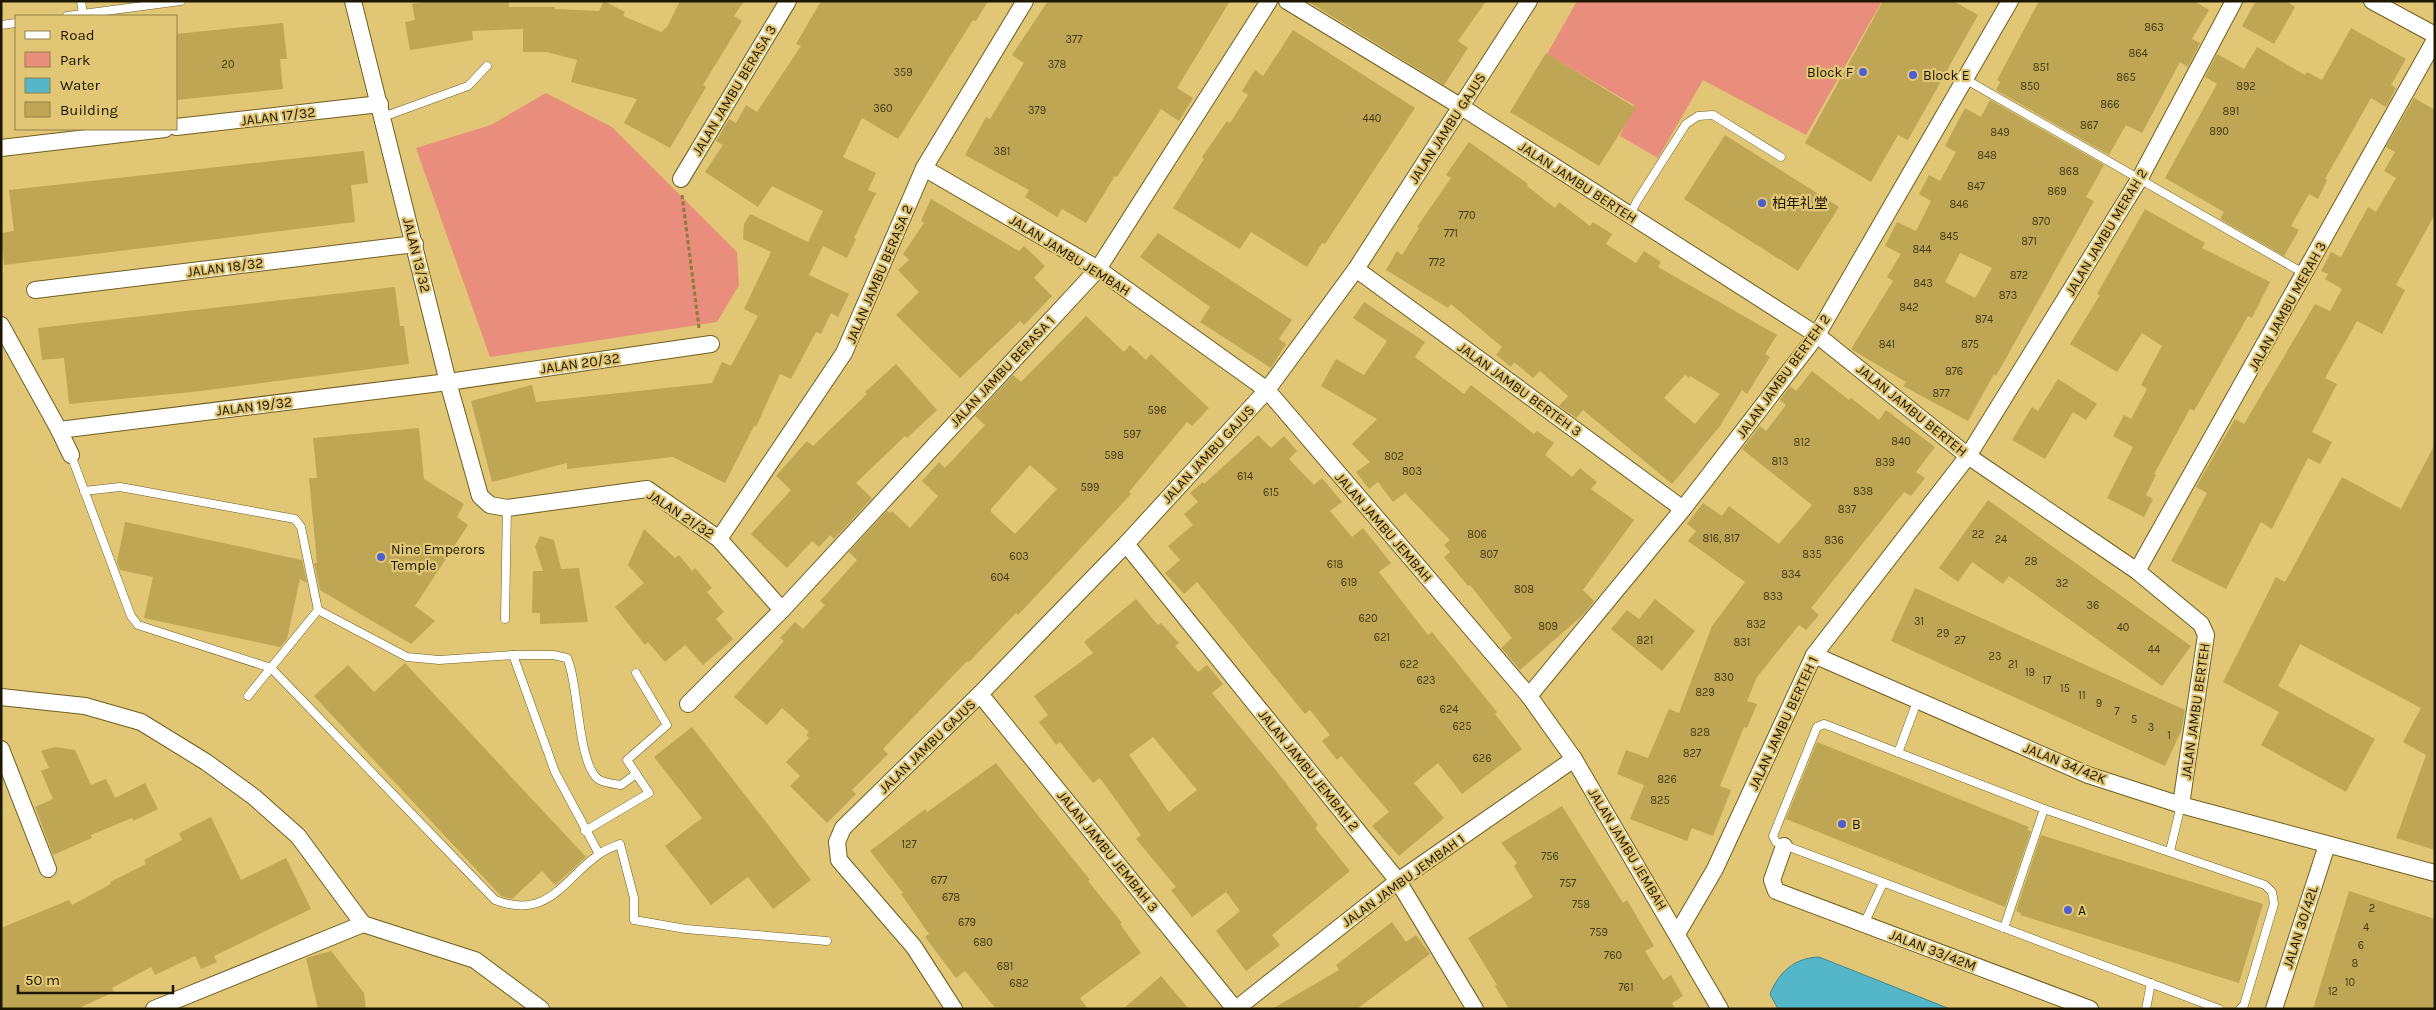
<svg xmlns="http://www.w3.org/2000/svg" width="2436" height="1010" font-family="Karla,'Noto Sans SC',sans-serif">
<style>
.green{fill:#e98e7c}
.water{fill:#54b6c9;stroke:#44868d}
.building{fill:#bfa655;fill-rule:evenodd}
.lines{fill:none;stroke-linecap:round;stroke-linejoin:round}
.service-casing{stroke:#715e1f;stroke-width:9}
.minor-casing{stroke:#715e1f;stroke-width:18}
.path{stroke:#8d7b43;stroke-width:3;stroke-dasharray:4 2.5;stroke-linecap:butt}
.service{stroke:#fff;stroke-width:8}
.minor{stroke:#fff;stroke-width:16}
.poi-dot{fill:#4b5ed2;stroke:#e0c675;stroke-width:2}
.labels{text-anchor:middle;stroke-width:4.5;stroke-linejoin:round;paint-order:stroke}
.number-label{font-size:11px;fill:#463a15}
.poi-label{font-size:14px;fill:#1d1600;stroke:#e0c675;text-anchor:start}
.street-label{font-size:14px;fill:#1d1600;stroke:#e0c675}
</style>
<rect width="100%" height="100%" fill="#e0c675"/>
<!-- green -->
<g class="green">
<path d="M1577,1H1882L1806,135L1703,80L1658,158L1620,136L1634,105L1547,54Z"/>
<path d="M546,93L612,127L737,252L739,285L717,322L490,357L416,148L491,125Z"/>
</g>
<!-- water -->
<path class="water" d="M1819,957L1950,1009H1778L1770,994C1779,972 1794,958 1819,957Z"/>
<!-- building -->
<g class="building">
<path d="M432,1H509V7H555V9L599,11L604,1L625,12L623,16L661,32L667,27L680,1H744L734,16L742,21L703,85L706,87L670,148L624,123L637,99L571,82L577,60L547,52H523V29L472,31L473,40L410,50L405,22L415,20L412,4Z"/>
<path d="M821,1H988L976,21L973,20L898,139L862,118L843,157L876,173L868,190L876,193L854,238L856,239L847,258L823,246L809,275L849,294L838,317L831,313L821,334L816,332L791,379L780,374L756,427L754,426L725,483L673,457L567,469V463L492,482L471,401L532,385L536,402L712,383L722,362L731,366L758,316L744,309L771,252L743,239L744,224L750,214L808,242L823,211L772,186L758,207L705,172L723,145L716,141L729,119L736,123L746,105L757,112L801,46L796,44Z"/>
<path d="M1048,1H1230L1177,88L1193,98L1179,121L1161,109L1117,177L1115,176L1086,223L1062,209L1057,217L1025,197L1029,190L965,155L986,117L990,119L1024,63L1012,55Z"/>
<path d="M1307,1H1486L1458,41L1468,48L1444,85Z"/>
<path d="M1883,1H1953L1978,15L1908,140L1898,135L1871,182L1805,143Z"/>
<path d="M2039,1H2194L2209,10L2192,39L2200,43L2188,67L2180,62L2142,133L2126,125L2109,155L1996,90L2000,82L1997,80Z"/>
<path d="M2256,1H2286L2295,7L2274,44L2242,26Z"/>
<path d="M283,23L287,59H280L283,89L176,100V34Z"/>
<path d="M2351,28L2406,59L2391,85L2396,88L2386,107L2371,98L2325,179L2327,180L2318,199L2309,194L2291,226L2299,230L2284,256L2220,219L2224,212L2165,178L2217,84L2205,77L2217,54L2244,69L2257,47L2305,75L2307,72L2322,80Z"/>
<path d="M1293,30L1415,108L1325,244L1322,243L1307,267L1251,232L1240,249L1173,208L1204,159L1202,157L1227,121L1230,123L1248,95L1242,91L1255,70L1263,76Z"/>
<path d="M1546,53L1636,108L1599,166L1510,112Z"/>
<path d="M2414,98L2435,110V214L2396,285L2405,290L2382,334L2357,321L2325,378L2337,384L2312,432L2332,442L2320,464L2308,458L2272,529L2261,522L2226,589L2171,561L2207,493L2196,487L2235,419L2244,424L2315,304L2330,311L2342,289L2325,279L2328,274L2321,271L2331,252L2341,257L2368,207L2376,212L2396,178L2384,171L2395,152L2386,147Z"/>
<path d="M1990,100L2104,165L2086,197L2094,201L1996,376L1994,374L1968,421L1903,386L1906,382L1851,349L1893,281L1887,277L1901,254L1885,246L1897,222L1916,231L1931,201L1919,194L1929,175L1940,181L1956,152L1945,146L1956,125L1965,108L1981,117ZM1960,253L1992,268L1975,298L1945,282Z"/>
<path d="M1725,135L1839,207L1798,271L1684,199Z"/>
<path d="M1469,142L1528,184L1527,186L1555,208L1559,202L1590,226L1593,222L1612,234L1606,244L1636,263L1644,251L1661,262L1658,267L1777,335L1765,354L1770,357L1747,394L1742,390L1720,426L1672,484L1583,410L1576,418L1559,406L1568,396L1540,371L1533,378L1514,362L1511,367L1496,355L1502,347L1451,304L1448,308L1386,270L1397,251L1402,255L1419,228L1417,227L1451,178L1446,175ZM1685,375L1689,378L1690,376L1720,394L1695,424L1664,398Z"/>
<path d="M364,151L368,183L351,185L355,222L4,265L1,233L14,231L9,190Z"/>
<path d="M931,199L1019,251L1024,246L1045,266L1034,278L1052,296L1024,325L1020,321L960,378L896,315L919,292L898,270L909,260L903,254L924,223L921,221Z"/>
<path d="M2145,209L2205,243L2202,248L2270,282L2252,318L2248,316L2194,411L2190,409L2154,474L2156,475L2146,495L2153,499L2144,517L2107,498L2133,447L2113,436L2124,415L2131,419L2147,389L2141,385L2162,346L2142,333L2117,372L2070,344L2100,295L2097,294Z"/>
<path d="M1158,233L1292,320L1279,339L1286,344L1271,368L1200,322L1210,307L1140,257Z"/>
<path d="M395,287L400,326H404L409,364L192,392L69,404L64,358L42,360L38,328Z"/>
<path d="M1364,302L1425,342L1415,357L1464,394L1471,385L1534,434L1537,431L1554,443L1545,455L1572,477L1580,468L1597,482L1591,489L1634,520L1583,590L1594,601L1584,614L1520,670L1501,648L1512,638L1470,585L1468,586L1444,557L1450,552L1444,545L1450,540L1405,493L1393,502L1378,482L1369,489L1356,472L1370,462L1352,444L1377,419L1321,386L1336,359L1364,375L1387,341L1353,318Z"/>
<path d="M1086,316L1124,352L1130,345L1146,360L1151,354L1209,408L1192,426L1187,422L1129,492L1131,494L1066,564L1018,615L1016,613L969,662L967,661L883,749L888,754L852,790L856,794L827,823L790,786L800,776L786,762L809,738L806,735L809,732L782,708L767,725L734,697L784,641L780,638L795,622L803,629L825,605L820,601L857,560L849,552L887,511L890,513L892,511L910,528L938,496L922,481L939,462L945,468L985,425L975,416L1013,375L1021,382ZM1030,465L1057,489L1015,534L991,512V509Z"/>
<path d="M896,364L937,410L907,438L905,436L856,483L872,498L834,539L830,535L819,547L812,541L787,568L751,534L791,490L776,476L807,441L813,446L867,394L865,392Z"/>
<path d="M1812,371L1849,400L1851,398L1879,420L1886,410L1935,447L1916,472L1925,478L1911,496L1904,492L1811,608L1819,615L1806,630L1799,625L1757,677L1747,701L1757,704L1747,728L1744,727L1720,786L1731,790L1713,836L1692,828L1687,841L1630,819L1644,785L1617,774L1626,750L1648,758L1669,709L1679,713L1712,626L1745,582L1688,541L1696,531L1687,524L1703,503L1722,516L1729,506L1779,544L1812,505L1742,449L1760,426L1766,431L1786,405L1780,400L1790,386L1796,391Z"/>
<path d="M2058,379L2097,404L2086,420L2073,412L2045,459L2012,440L2032,407L2038,411Z"/>
<path d="M419,428L424,479L464,504L457,517L468,525L415,606L435,621L411,644L320,590L314,563H317L309,478H317L313,438Z"/>
<path d="M1258,435L1271,448L1284,436L1297,451L1289,459L1314,485L1322,478L1342,502L1330,511L1352,537L1363,528L1391,563L1379,572L1428,635L1432,632L1497,712L1495,714L1522,749L1462,794L1438,763L1414,783L1444,818L1399,856L1372,826L1389,812L1341,756L1337,760L1322,741L1330,735L1310,710L1305,714L1197,582L1184,594L1165,573L1180,560L1168,546L1193,525L1184,514L1198,502L1190,493L1203,482L1204,484Z"/>
<path d="M2435,444V850L2396,838L2426,755L2403,742L2421,708L2300,644L2278,686L2375,739L2346,792L2261,745L2279,712L2223,682L2276,577L2285,582L2342,477L2401,509Z"/>
<path d="M1988,500L2191,646L2162,686L2009,576L2003,584L1972,562L1958,582L1939,568Z"/>
<path d="M125,522L302,560L307,583L300,579L287,639L280,647L144,618L153,577L120,570L117,562Z"/>
<path d="M644,529L675,558L679,555L692,571L695,568L712,588L707,592L724,612L716,619L733,639L703,665L685,645L665,662L648,642L645,645L615,607L644,583L628,565Z"/>
<path d="M540,536L554,540L561,569L579,568L588,622L540,624V613H532L533,571H543L535,547Z"/>
<path d="M1915,588L2185,710L2182,729L2165,766L1891,641Z"/>
<path d="M1136,599L1158,625L1161,623L1179,643L1175,646L1198,672L1207,665L1223,684L1212,693L1283,779L1318,825L1315,828L1350,871L1272,935L1280,945L1246,971L1216,931L1240,911L1226,892L1192,917L1171,890L1176,887L1136,839L1141,835L1100,778L1093,783L1060,742L1056,745L1039,722L1048,715L1034,696L1093,653L1084,642ZM1153,737L1197,790L1169,812L1129,755Z"/>
<path d="M1655,599L1695,631L1662,671L1611,629L1627,610L1639,619Z"/>
<path d="M405,663L586,857L555,885L542,871L512,899L501,896L314,696L348,665L374,692Z"/>
<path d="M692,727L811,880L773,909L748,877L711,905L665,846L702,818L654,757Z"/>
<path d="M1817,742L2029,827L2027,830L2031,831L2005,907L1786,819Z"/>
<path d="M55,747L75,750L91,785L106,779L115,798L145,783L158,809L133,821L132,818L91,835L92,838L53,855L35,807L53,799L41,771L49,768L41,751Z"/>
<path d="M996,763L1090,880L1088,881L1122,923L1120,924L1141,953L1080,998L1088,1009H996L965,971L956,978L925,937L929,934L901,894L903,893L870,851L925,809L927,812Z"/>
<path d="M1562,806L1623,903L1627,900L1654,946L1645,951L1663,980L1671,975L1683,996L1672,1003L1675,1009H1509L1495,986L1497,985L1468,938L1533,897L1514,866L1517,863L1501,843Z"/>
<path d="M211,817L241,880L286,858L311,909L214,956L217,962L201,969L195,956L155,975L151,967L112,988L114,992L77,1009H1V928L69,900L72,905L111,884L110,882L146,864L144,860L182,840L179,833Z"/>
<path d="M2041,835L2263,904L2239,983L2020,915L2021,913L2016,911Z"/>
<path d="M2349,891L2435,919V1009H2313Z"/>
<path d="M1392,922L1406,942L1416,935L1430,954L1357,1009H1272L1339,970L1336,965Z"/>
<path d="M331,951L364,993L366,1009H318L306,958Z"/>
<path d="M1161,976L1189,1009H1123L1153,983Z"/>
</g>
<g class="lines">
<defs>
<g id="service">
<path d="M81,1L83,14"/>
<path d="M67,16L181,1"/>
<path d="M1,25L16,23"/>
<path d="M1965,79L2305,274"/>
<path d="M383,117L468,86L487,66"/>
<path d="M1630,215L1637,201L1686,124L1698,116L1713,115L1781,157"/>
<path d="M71,455L131,616L138,625L271,668L495,900C548,920 562,881 598,855C604,850 613,847 620,844L634,898V920L686,929L827,941"/>
<path d="M84,491L120,487L295,519L301,527L318,610L407,657L439,660L513,655L555,772L599,854"/>
<path d="M505,619L507,508"/>
<path d="M513,655H553L567,658C579,683 577,762 598,779C604,783 614,784 621,785L636,774"/>
<path d="M248,696L318,610"/>
<path d="M1898,753L1918,699"/>
<path d="M585,831L649,793L627,760L667,725L636,673"/>
<path d="M2170,851L2181,805"/>
<path d="M1864,924L1883,883"/>
<path d="M2004,928L2044,809"/>
<path d="M2146,1009L2151,983"/>
<path d="M2219,1009L1776,842L1773,836L1817,727L1824,724L2044,809L2265,885L2272,892L2274,904L2244,1005L2240,1009"/>
</g>
<g id="minor">
<path d="M353,1L448,382L480,496L490,505L507,508L647,489L719,539L782,610"/>
<path d="M1287,1L1460,106L1817,335L1968,456L2137,571L2201,624L2206,635L2181,805"/>
<path d="M2372,1L2435,35"/>
<path d="M176,127L380,104"/>
<path d="M1,148L165,129"/>
<path d="M924,168L1098,269L1267,390L1529,696L1574,759L1720,1009"/>
<path d="M681,179L788,1"/>
<path d="M1356,269L1683,509"/>
<path d="M35,290L415,244"/>
<path d="M1,325L59,430L71,455"/>
<path d="M59,430L448,382L711,344"/>
<path d="M719,539L844,353L924,168L1025,1"/>
<path d="M1126,544L1398,881L1475,1009"/>
<path d="M2137,571L2435,40"/>
<path d="M1814,655L2088,775L2181,805L2435,873"/>
<path d="M980,694L1235,1009"/>
<path d="M1529,696L1683,509L1817,335L2010,1"/>
<path d="M1,697L85,706L141,722L206,762L254,797L298,836L363,924"/>
<path d="M688,704L782,610L1098,269L1269,1"/>
<path d="M1,749L48,869"/>
<path d="M1784,846L1772,880L1776,891L2090,1009"/>
<path d="M1677,934L1715,869L1814,655L1968,456L2140,178L2234,1"/>
<path d="M154,1009L363,924L475,960L541,1009"/>
<path d="M954,1009L914,947L839,860L837,842L843,828L980,694L1126,544L1267,390L1356,269L1529,1"/>
<path d="M1236,1009L1398,881L1574,759"/>
<path d="M2274,1009L2327,845"/>
</g>
</defs>
<!-- service casing -->
<use href="#service" class="service-casing"/>
<!-- minor casing -->
<use href="#minor" class="minor-casing"/>
<!-- path -->
<path class="path" d="M682,195L699,328"/>
<!-- service -->
<use href="#service" class="service"/>
<!-- minor -->
<use href="#minor" class="minor"/>
</g>
<!-- markers -->
<g class="poi-dot">
<circle cx="1863" cy="72" r="5"/>
<circle cx="1913" cy="75" r="5"/>
<circle cx="1762" cy="203" r="5"/>
<circle cx="381" cy="557" r="5"/>
<circle cx="1842" cy="824" r="5"/>
<circle cx="2068" cy="910" r="5"/>
</g>
<g class="labels">
<!-- number labels -->
<g class="number-label">
<text x="2154" y="31">863</text>
<text x="1074" y="43">377</text>
<text x="2138" y="57">864</text>
<text x="228" y="68">20</text>
<text x="1057" y="68">378</text>
<text x="2041" y="71">851</text>
<text x="903" y="76">359</text>
<text x="2126" y="81">865</text>
<text x="2030" y="90">850</text>
<text x="2246" y="90">892</text>
<text x="2110" y="108">866</text>
<text x="883" y="112">360</text>
<text x="1037" y="114">379</text>
<text x="2231" y="115">891</text>
<text x="1372" y="122">440</text>
<text x="2089" y="129">867</text>
<text x="2219" y="135">890</text>
<text x="2000" y="136">849</text>
<text x="1002" y="155">381</text>
<text x="1987" y="159">848</text>
<text x="2069" y="175">868</text>
<text x="1976" y="190">847</text>
<text x="2057" y="195">869</text>
<text x="1959" y="208">846</text>
<text x="1467" y="219">770</text>
<text x="2041" y="225">870</text>
<text x="1451" y="237">771</text>
<text x="1949" y="240">845</text>
<text x="2029" y="245">871</text>
<text x="1922" y="253">844</text>
<text x="1437" y="266">772</text>
<text x="2019" y="279">872</text>
<text x="1923" y="287">843</text>
<text x="2008" y="299">873</text>
<text x="1909" y="311">842</text>
<text x="1984" y="323">874</text>
<text x="1887" y="348">841</text>
<text x="1970" y="348">875</text>
<text x="1954" y="375">876</text>
<text x="1941" y="397">877</text>
<text x="1157" y="414">596</text>
<text x="1132" y="438">597</text>
<text x="1901" y="445">840</text>
<text x="1802" y="446">812</text>
<text x="1114" y="459">598</text>
<text x="1394" y="460">802</text>
<text x="1780" y="465">813</text>
<text x="1885" y="466">839</text>
<text x="1412" y="475">803</text>
<text x="1245" y="480">614</text>
<text x="1090" y="491">599</text>
<text x="1863" y="495">838</text>
<text x="1271" y="496">615</text>
<text x="1847" y="513">837</text>
<text x="1477" y="538">806</text>
<text x="1978" y="538">22</text>
<text x="1721" y="542">816, 817</text>
<text x="2001" y="543">24</text>
<text x="1834" y="544">836</text>
<text x="1489" y="558">807</text>
<text x="1812" y="558">835</text>
<text x="1019" y="560">603</text>
<text x="2031" y="565">28</text>
<text x="1335" y="568">618</text>
<text x="1791" y="578">834</text>
<text x="1000" y="581">604</text>
<text x="1349" y="586">619</text>
<text x="2062" y="587">32</text>
<text x="1524" y="593">808</text>
<text x="1773" y="600">833</text>
<text x="2093" y="609">36</text>
<text x="1368" y="622">620</text>
<text x="1919" y="625">31</text>
<text x="1756" y="628">832</text>
<text x="1548" y="630">809</text>
<text x="2123" y="631">40</text>
<text x="1943" y="637">29</text>
<text x="1382" y="641">621</text>
<text x="1645" y="644">821</text>
<text x="1960" y="644">27</text>
<text x="1742" y="646">831</text>
<text x="2154" y="653">44</text>
<text x="1995" y="660">23</text>
<text x="1409" y="668">622</text>
<text x="2013" y="668">21</text>
<text x="2030" y="676">19</text>
<text x="1724" y="681">830</text>
<text x="1426" y="684">623</text>
<text x="2047" y="684">17</text>
<text x="2065" y="692">15</text>
<text x="1705" y="696">829</text>
<text x="2082" y="699">11</text>
<text x="2099" y="707">9</text>
<text x="1449" y="713">624</text>
<text x="2117" y="715">7</text>
<text x="2134" y="723">5</text>
<text x="1462" y="730">625</text>
<text x="2151" y="731">3</text>
<text x="1700" y="736">828</text>
<text x="2169" y="739">1</text>
<text x="1692" y="757">827</text>
<text x="1482" y="762">626</text>
<text x="1667" y="783">826</text>
<text x="1660" y="804">825</text>
<text x="909" y="848">127</text>
<text x="1550" y="860">756</text>
<text x="939" y="884">677</text>
<text x="1568" y="887">757</text>
<text x="951" y="901">678</text>
<text x="1581" y="908">758</text>
<text x="2372" y="912">2</text>
<text x="967" y="926">679</text>
<text x="2366" y="931">4</text>
<text x="1599" y="936">759</text>
<text x="983" y="946">680</text>
<text x="2361" y="949">6</text>
<text x="1613" y="959">760</text>
<text x="2355" y="967">8</text>
<text x="1005" y="970">681</text>
<text x="2350" y="986">10</text>
<text x="1019" y="987">682</text>
<text x="1626" y="991">761</text>
<text x="2333" y="995">12</text>
</g>
<!-- poi labels -->
<g class="poi-label">
<text x="1853" y="77" text-anchor="end">Block F</text>
<text x="1923" y="80">Block E</text>
<text x="1772" y="208">柏年礼堂</text>
<text x="391" y="554">Nine Emperors<tspan x="391" dy="16">Temple</tspan></text>
<text x="1852" y="829">B</text>
<text x="2078" y="915">A</text>
</g>
<!-- street labels -->
<g class="street-label">
<text transform="translate(734 90) rotate(-59)" y="5">JALAN JAMBU BERASA 3</text>
<text transform="translate(278 116) rotate(-7)" y="5">JALAN 17/32</text>
<text transform="translate(1447 128) rotate(-57)" y="5">JALAN JAMBU GAJUS</text>
<text transform="translate(1578 182) rotate(33)" y="5">JALAN JAMBU BERTEH</text>
<text transform="translate(2106 232) rotate(-59)" y="5">JALAN JAMBU MERAH 2</text>
<text transform="translate(417 255) rotate(76)" y="5">JALAN 13/32</text>
<text transform="translate(1070 255) rotate(32)" y="5">JALAN JAMBU JEMBAH</text>
<text transform="translate(225 267) rotate(-7)" y="5">JALAN 18/32</text>
<text transform="translate(879 274) rotate(-67)" y="5">JALAN JAMBU BERASA 2</text>
<text transform="translate(2287 306) rotate(-61)" y="5">JALAN JAMBU MERAH 3</text>
<text transform="translate(580 363) rotate(-8)" y="5">JALAN 20/32</text>
<text transform="translate(1002 371) rotate(-47)" y="5">JALAN JAMBU BERASA 1</text>
<text transform="translate(1783 376) rotate(-54)" y="5">JALAN JAMBU BERTEH 2</text>
<text transform="translate(1520 389) rotate(36)" y="5">JALAN JAMBU BERTEH 3</text>
<text transform="translate(254 406) rotate(-7)" y="5">JALAN 19/32</text>
<text transform="translate(1912 410) rotate(39)" y="5">JALAN JAMBU BERTEH</text>
<text transform="translate(1208 454) rotate(-47)" y="5">JALAN JAMBU GAJUS</text>
<text transform="translate(681 514) rotate(33)" y="5">JALAN 21/32</text>
<text transform="translate(1384 527) rotate(49)" y="5">JALAN JAMBU JEMBAH</text>
<text transform="translate(2195 711) rotate(-82)" y="5">JALAN JAMBU BERTEH</text>
<text transform="translate(1783 723) rotate(-65)" y="5">JALAN JAMBU BERTEH 1</text>
<text transform="translate(927 746) rotate(-44)" y="5">JALAN JAMBU GAJUS</text>
<text transform="translate(2065 763) rotate(22)" y="5">JALAN 34/42K</text>
<text transform="translate(1309 770) rotate(51)" y="5">JALAN JAMBU JEMBAH 2</text>
<text transform="translate(1628 849) rotate(59)" y="5">JALAN JAMBU JEMBAH</text>
<text transform="translate(1108 851) rotate(51)" y="5">JALAN JAMBU JEMBAH 3</text>
<text transform="translate(1403 880) rotate(-36)" y="5">JALAN JAMBU JEMBAH 1</text>
<text transform="translate(2300 927) rotate(-72)" y="5">JALAN 30/42L</text>
<text transform="translate(1933 950) rotate(21)" y="5">JALAN 33/42M</text>
</g>
</g>
<!-- border -->
<rect width="2436" height="1010" fill="none" stroke="#1d1600" stroke-width="5"/>
<!-- legend -->
<rect x="15" y="15" width="162" height="115" fill="#e0c675" stroke="#928046"/>
<rect x="25" y="31" width="25" height="8" fill="#ffffff" stroke="#928046"/>
<text x="60" y="40" font-size="15" fill="#1d1600">Road</text>
<rect x="25" y="52" width="25" height="15" fill="#e98e7c" stroke="#928046"/>
<text x="60" y="65" font-size="15" fill="#1d1600">Park</text>
<rect x="25" y="78" width="25" height="15" fill="#54b6c9" stroke="#928046"/>
<text x="60" y="90" font-size="15" fill="#1d1600">Water</text>
<rect x="25" y="102" width="25" height="15" fill="#bfa655" stroke="#928046"/>
<text x="60" y="115" font-size="15" fill="#1d1600">Building</text>
<!-- scale -->
<path d="M18 985v8h155v-8" fill="none" stroke="#1d1600" stroke-width="2.5"/>
<text x="25" y="985" font-size="15" fill="#1d1600" stroke="#e0c675" stroke-width="4" paint-order="stroke">50 m</text>
</svg>
